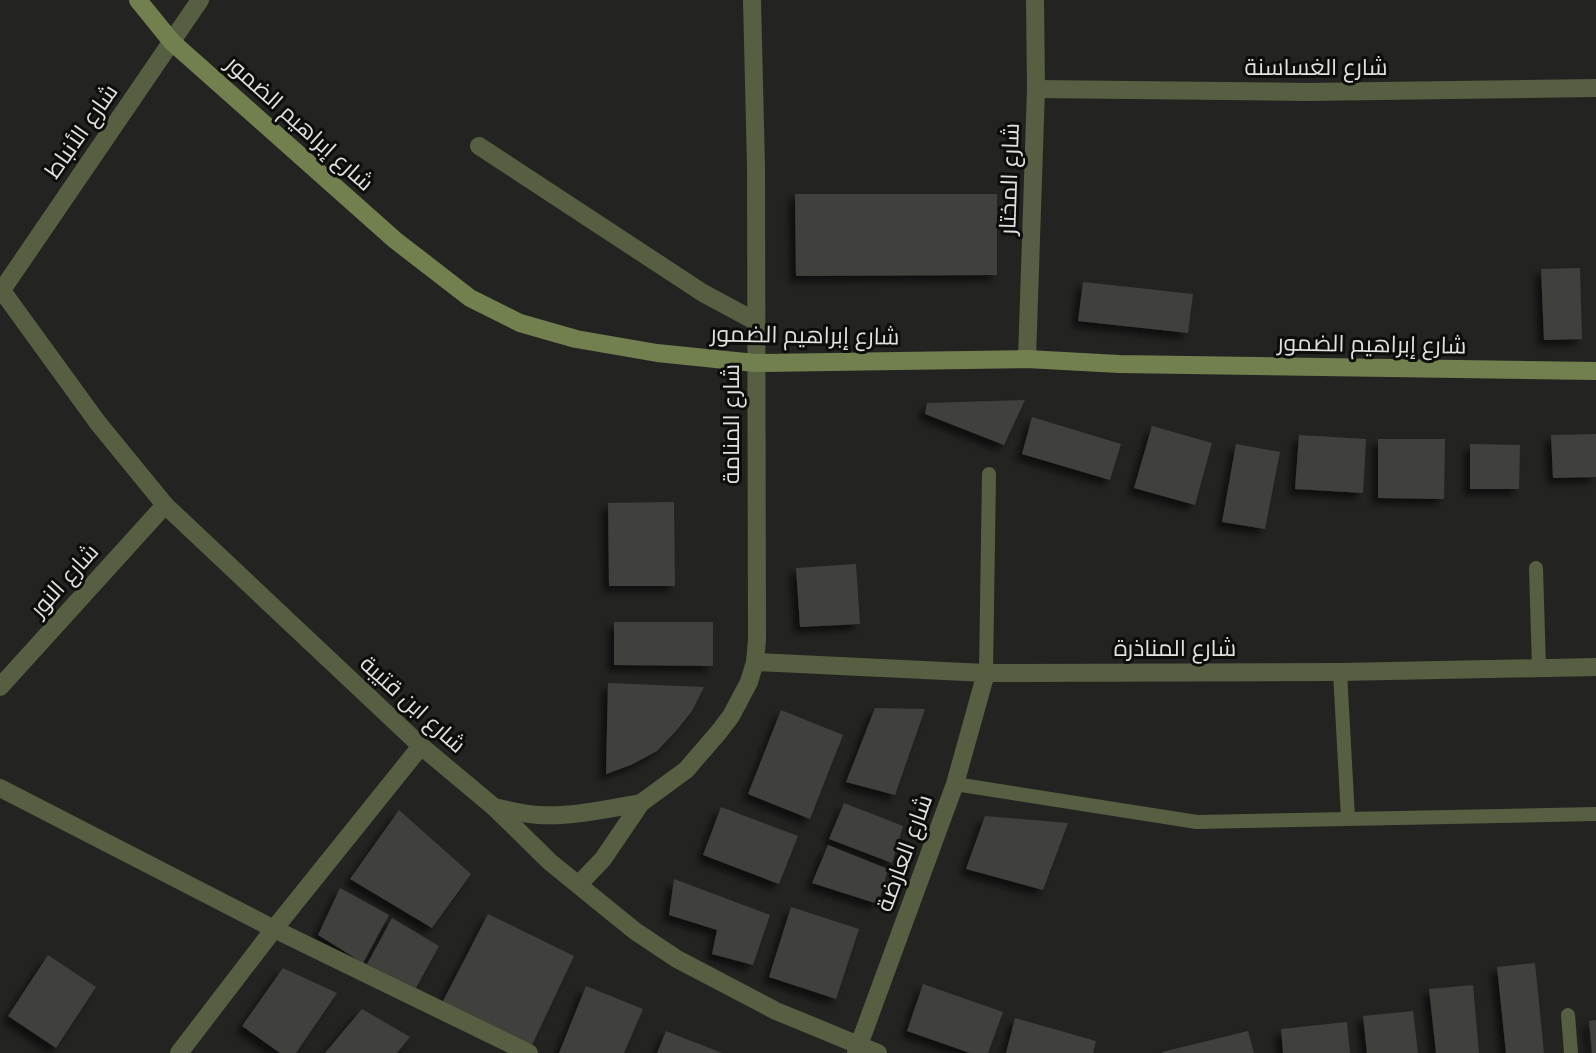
<svg xmlns="http://www.w3.org/2000/svg" width="1596" height="1053" font-family="'Nunito Sans',Cairo,sans-serif">
<style>
.building{fill:#3f403d;filter:url(#shadow)}
.lines{fill:none;stroke-linecap:round;stroke-linejoin:round}
.lane{stroke:#565f41;stroke-width:14}
.street{stroke:#565f41;stroke-width:18}
.secondary{stroke:#72804f;stroke-width:18}
.labels{text-anchor:middle;stroke-width:6;stroke-linejoin:round;paint-order:stroke}
.street-label{font-size:23px;fill:#e1e1e0;stroke:#0d0d0c}
</style>
<defs>
<filter id="shadow"><feDropShadow dx="-6" dy="6" stdDeviation="3.5" flood-color="#0009"/></filter>
</defs>
<rect width="100%" height="100%" fill="#232422"/>
<!-- building -->
<g class="building">
<path d="M795,194H997V275L796,276Z"/>
<path d="M1580,268L1582,339L1544,340L1541,269Z"/>
<path d="M1083,282L1193,294L1188,333L1078,321Z"/>
<path d="M1025,400L1004,445L925,414L927,403Z"/>
<path d="M1032,417L1121,444L1110,480L1022,454Z"/>
<path d="M1152,426L1212,443L1195,505L1134,488Z"/>
<path d="M1596,434V477L1553,478L1551,435Z"/>
<path d="M1299,435L1366,439L1363,493L1295,489Z"/>
<path d="M1378,439H1445L1444,499L1378,498Z"/>
<path d="M1236,444L1280,452L1265,529L1222,522Z"/>
<path d="M1470,444L1520,445L1519,489H1470Z"/>
<path d="M674,502L675,586H609L608,503Z"/>
<path d="M856,564L860,624L800,627L796,568Z"/>
<path d="M614,622H713V666L614,665Z"/>
<path d="M608,683L704,687L692,711L676,731L657,751L631,765L606,774Z"/>
<path d="M875,708L925,709L895,795L846,782Z"/>
<path d="M781,710L843,735L810,819L748,794Z"/>
<path d="M844,803L903,826L892,863L829,839Z"/>
<path d="M721,807L798,836L779,884L703,855Z"/>
<path d="M399,810L471,874L432,928L350,879Z"/>
<path d="M985,816L1068,823L1043,890L966,869Z"/>
<path d="M828,845L888,869L878,904L812,883Z"/>
<path d="M674,879L770,915L753,965L712,954L717,930L669,915Z"/>
<path d="M340,888L389,915L363,963L318,935Z"/>
<path d="M791,907L859,929L836,999L769,977Z"/>
<path d="M488,914L574,956L532,1045L442,1003Z"/>
<path d="M392,918L439,946L416,988L367,964Z"/>
<path d="M48,955L96,987L56,1048L8,1016Z"/>
<path d="M1535,963L1544,1053H1506L1497,967Z"/>
<path d="M283,968L337,993L296,1053H280L242,1026Z"/>
<path d="M923,984L1003,1012L988,1053H970L907,1031Z"/>
<path d="M1473,985L1479,1053H1436L1429,989Z"/>
<path d="M586,986L643,1009L624,1053H559Z"/>
<path d="M362,1009L410,1037L397,1053H325Z"/>
<path d="M1413,1011L1418,1053H1367L1363,1016Z"/>
<path d="M1015,1018L1096,1041L1093,1053H1006Z"/>
<path d="M1596,1020V1053H1592L1589,1021Z"/>
<path d="M1347,1022L1350,1053H1283L1281,1029Z"/>
<path d="M666,1031L722,1053H657Z"/>
<path d="M1248,1031L1254,1053H1162V1052Z"/>
</g>
<g class="lines">
<!-- lane -->
<g class="lane">
<path d="M1536,568L1539,668"/>
<path d="M1340,672L1348,818"/>
<path d="M986,673L989,474"/>
<path d="M955,784L1197,822L1596,814"/>
<path d="M1568,1015L1571,1053"/>
</g>
<!-- street -->
<g class="street">
<path d="M1036,89L1307,92L1596,88"/>
<path d="M479,146L703,293L755,321"/>
<path d="M0,288L98,423L165,505L421,746L494,807L550,862L635,931L677,959L776,1011L878,1053"/>
<path d="M2,290L200,0"/>
<path d="M1027,359L1036,89L1035,0"/>
<path d="M755,662L986,673L1340,672L1596,667"/>
<path d="M0,687L165,505"/>
<path d="M0,788L274,929L529,1053"/>
<path d="M494,807C508,810 523,814 538,815C572,817 607,809 641,803"/>
<path d="M579,884L603,859L641,803L686,770L718,733L731,716L749,682L755,662L757,640L756,167L752,0"/>
<path d="M179,1053L274,929L421,746"/>
<path d="M856,1053L955,784L986,673"/>
</g>
<!-- secondary -->
<path class="secondary" d="M138,0L172,42L395,240L470,298L520,323L576,339L657,353L755,363L1027,359L1119,364L1596,371"/>
</g>
<g class="labels">
<!-- street labels -->
<g class="street-label">
<text x="1316" y="75">شارع الغساسنة</text>
<text transform="translate(300 123) rotate(42)" y="8">شارع إبراهيم الضمور</text>
<text transform="translate(81 131) rotate(-55)" y="8">شارع الأنباط</text>
<text transform="translate(1009 179) rotate(-88)" y="8">شارع المختار</text>
<text transform="translate(805 335) rotate(1)" y="8">شارع إبراهيم الضمور</text>
<text transform="translate(1372 344) rotate(1)" y="8">شارع إبراهيم الضمور</text>
<text transform="translate(731 424) rotate(-90)" y="8">شارع المنامة</text>
<text transform="translate(64 580) rotate(-48)" y="8">شارع النور</text>
<text x="1175" y="656">شارع المناذرة</text>
<text transform="translate(413 704) rotate(42)" y="8">شارع ابن قتيبة</text>
<text transform="translate(904 853) rotate(-70)" y="8">شارع العارضة</text>
</g>
</g>
</svg>
